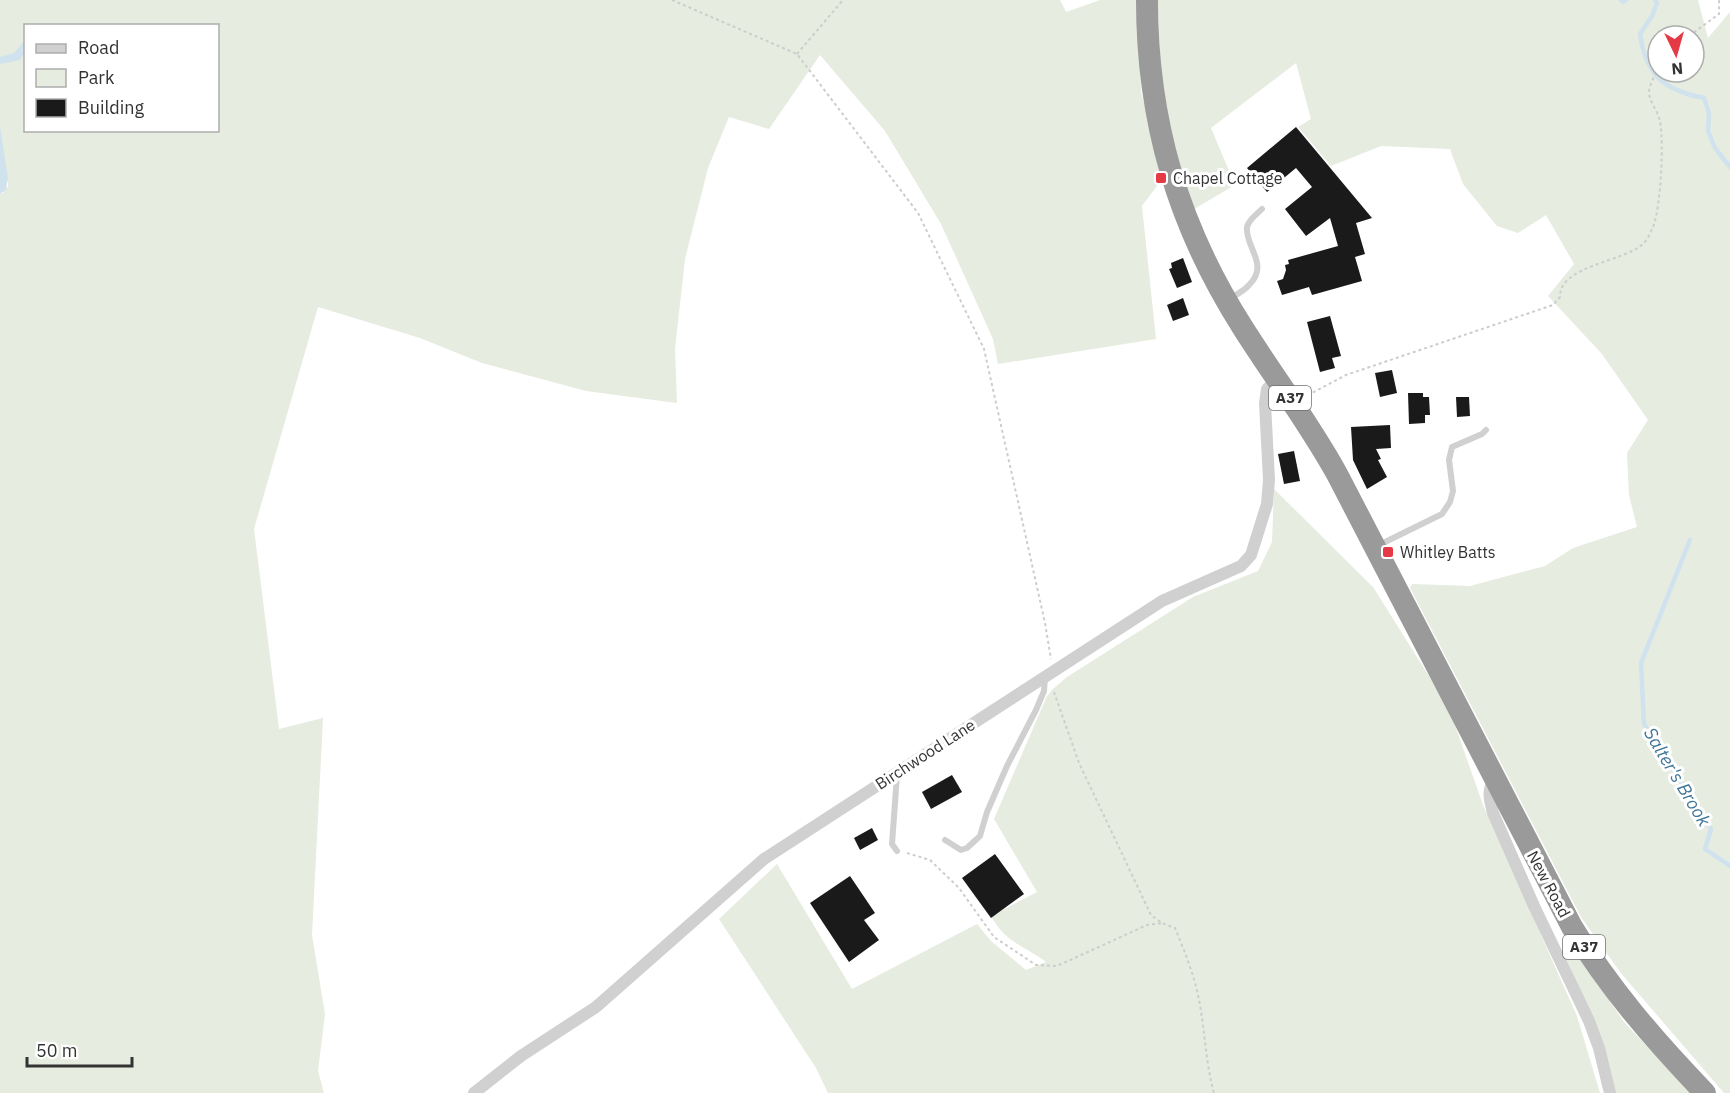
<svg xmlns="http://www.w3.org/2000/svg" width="1730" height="1093" font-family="'IBM Plex Sans',sans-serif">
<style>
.green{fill:#e6ecdf;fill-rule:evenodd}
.water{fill:#cfe2ee}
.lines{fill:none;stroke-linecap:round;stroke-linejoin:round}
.stream{stroke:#cfe2ee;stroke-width:4.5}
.building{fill:#1a1a1a}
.path{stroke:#cdcdcd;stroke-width:2;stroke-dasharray:3 3;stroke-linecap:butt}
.lane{stroke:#d0d0d0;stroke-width:6}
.street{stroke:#d0d0d0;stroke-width:12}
.highway{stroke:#9a9a9a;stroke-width:22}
.poi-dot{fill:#e63946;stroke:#fff;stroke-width:2}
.labels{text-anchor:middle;stroke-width:6;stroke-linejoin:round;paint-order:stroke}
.shield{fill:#fff;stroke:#707070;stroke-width:1.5}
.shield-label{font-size:15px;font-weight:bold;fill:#333}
.poi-label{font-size:16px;fill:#333;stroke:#fff;text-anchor:start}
.street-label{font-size:16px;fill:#333;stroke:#fff}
.water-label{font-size:18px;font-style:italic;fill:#3f7597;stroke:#fff}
</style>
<rect width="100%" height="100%" fill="#fff"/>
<!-- green -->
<g class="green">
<path d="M0,0H1060L1066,12L1100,0H1139L1141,92L1165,175L1142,206L1156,339L998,364L993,339L941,224L885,131L820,55L769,129L729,117L708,168L685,259L675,349L677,403L586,391L482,363L420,338L318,307L254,529L279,729L323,718L312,935L325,1014L318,1071L324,1093H0V194L3,193L8,186V181L0,183ZM26,26H218V130H26Z"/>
<path d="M1158,0H1698L1708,38L1730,12V1093H1724L1620,972L1581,917L1410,588L1412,584L1470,586L1545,566L1573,548L1637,527L1629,495L1627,453L1648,420L1602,354L1548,296L1574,264L1546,215L1518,233L1497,226L1463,184L1450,149L1381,146L1331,166L1298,127L1311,119L1296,63L1211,128L1235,185L1194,209C1183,177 1173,144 1167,111C1160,74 1159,37 1158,0ZM1658,36H1694V72H1658Z"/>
<path d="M1274,489L1373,587L1449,708L1483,805L1577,1016L1600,1093H828L816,1068L719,919L777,864L852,989L977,924L991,941L1026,970L1046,962C1024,946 1005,942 991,916L1037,892L994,819L1047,696L1053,689L1067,677L1193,597L1258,571L1272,542Z"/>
<path d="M1568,939L1624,1022L1691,1093H1616L1601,1038L1564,954Z"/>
</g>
<!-- water -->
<g class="water">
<path d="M25,40V52L20,60L0,64V57L14,53Z"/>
<path d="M0,127L8,178L6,190L0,194Z"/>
</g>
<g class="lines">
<!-- stream -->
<g class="stream">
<path d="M1621,0L1623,2L1626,0"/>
<path d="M1655,0L1657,3L1652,16L1640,34C1646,76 1664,90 1704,98L1709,113L1708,131L1715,148L1730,167"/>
<path d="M1690,540L1641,663L1644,724L1711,829L1705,849L1730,866"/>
</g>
</g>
<!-- building -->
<g class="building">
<path d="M1296,127L1372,218L1356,223L1365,254L1355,257L1362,281L1312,295L1309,287L1282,295L1277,281L1283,279L1286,270L1285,265L1289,264L1288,260L1338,246L1330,218L1306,236L1285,209L1312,187L1296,168L1267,192L1247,168Z"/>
<path d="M1183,258L1192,282L1177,288L1169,269L1172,268L1171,263Z"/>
<path d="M1183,298L1189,315L1173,321L1167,305Z"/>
<path d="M1330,316L1341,356L1332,358L1335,368L1320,372L1307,322Z"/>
<path d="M1392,370L1397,393L1380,397L1375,373Z"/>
<path d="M1408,393H1423V397H1429L1430,415H1425V423L1409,424Z"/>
<path d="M1456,397H1469L1470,416L1457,417Z"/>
<path d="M1390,425L1391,448L1376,449L1381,459L1378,460L1387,477L1367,489L1353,460L1351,427Z"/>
<path d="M1294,451L1300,481L1284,484L1278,454Z"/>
<path d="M952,775L962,792L931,809L922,792Z"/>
<path d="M872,828L878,840L860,850L854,838Z"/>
<path d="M995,854L1024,894L991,918L962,878Z"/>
<path d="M850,876L875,913L864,920L879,940L849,962L810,903Z"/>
</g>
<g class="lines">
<!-- path -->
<g class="path">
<path d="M672,0L797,54L918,213L984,349L1045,623L1051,659"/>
<path d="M1689,36L1719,14V0"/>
<path d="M797,54L843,0"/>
<path d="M1307,393H1312L1346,375L1553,305L1560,297C1559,265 1626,262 1644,243C1648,239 1651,231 1653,227C1661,207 1664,143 1660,121C1658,111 1649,102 1649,91C1650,84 1654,76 1658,70"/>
<path d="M1054,692L1079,763L1151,915L1162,923L1175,928C1184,950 1193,972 1198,995C1205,1027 1205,1061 1214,1093"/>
<path d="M907,853L930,860L959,888L994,937L1036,965L1057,966L1147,925L1162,923"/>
</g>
<!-- lane -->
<g class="lane">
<path d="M1229,299C1236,295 1244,291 1249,285C1270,264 1245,248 1247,227C1249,219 1257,214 1262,209"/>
<path d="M1379,545L1442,514L1450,502L1453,491L1449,460L1452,447L1482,434L1486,430"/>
<path d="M897,775L892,844L897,851"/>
<path d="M945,840L961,850L967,848L980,836L987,812L1007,766L1036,710L1044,691L1045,677"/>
</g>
<!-- street -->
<g class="street">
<path d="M1495,779C1486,790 1490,800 1493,813L1534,906L1589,1021L1599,1048L1610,1093"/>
<path d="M474,1093L521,1056L596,1007L764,859L1162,601L1241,566L1251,555L1267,504L1269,480L1265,403L1267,389L1277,380"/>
</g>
<!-- highway -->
<path class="highway" d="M1147,0C1147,121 1178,226 1243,328C1274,377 1309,423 1337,474L1572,927C1609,988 1655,1041 1705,1093"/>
</g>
<!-- markers -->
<g class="poi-dot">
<rect x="1155" y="172" width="12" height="12" rx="3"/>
<rect x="1382" y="546" width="12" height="12" rx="3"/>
</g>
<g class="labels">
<!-- shield labels -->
<g class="shield">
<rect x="1269" y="386" width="42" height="24" rx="4.5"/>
<rect x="1563" y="935" width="42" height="24" rx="4.5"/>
</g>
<g class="shield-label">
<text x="1290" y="403">A37</text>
<text x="1584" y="952">A37</text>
</g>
<!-- poi labels -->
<g class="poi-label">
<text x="1173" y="184">Chapel Cottage</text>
<text x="1400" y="558">Whitley Batts</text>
</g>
<!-- street labels -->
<g class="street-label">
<text transform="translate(925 754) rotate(-33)" y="6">Birchwood Lane</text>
<text transform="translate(1549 884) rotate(62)" y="6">New Road</text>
</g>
<!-- water labels -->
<g class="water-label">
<text transform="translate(1677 777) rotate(59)" y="6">Salter's Brook</text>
</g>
</g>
<!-- legend -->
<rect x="24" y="24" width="195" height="108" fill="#ffffff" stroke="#adadad" stroke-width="1.5"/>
<rect x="36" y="44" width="30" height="9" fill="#d0d0d0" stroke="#adadad" stroke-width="1.5"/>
<text x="78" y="54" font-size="18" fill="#333333">Road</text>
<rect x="36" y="69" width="30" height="18" fill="#e6ecdf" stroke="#adadad" stroke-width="1.5"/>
<text x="78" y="84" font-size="18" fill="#333333">Park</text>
<rect x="36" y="99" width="30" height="18" fill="#1a1a1a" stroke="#adadad" stroke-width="1.5"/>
<text x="78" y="114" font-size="18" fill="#333333">Building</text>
<!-- north arrow -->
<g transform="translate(1676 54) rotate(175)"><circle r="28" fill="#ffffff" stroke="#adadad" stroke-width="1.5"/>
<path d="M0-4.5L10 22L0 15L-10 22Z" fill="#e63946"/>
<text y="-9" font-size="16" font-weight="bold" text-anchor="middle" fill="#333333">N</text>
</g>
<!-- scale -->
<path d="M27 1057v9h105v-9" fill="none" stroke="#333333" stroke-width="3"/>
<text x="36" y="1057" font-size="18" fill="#333333" stroke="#ffffff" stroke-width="4.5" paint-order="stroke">50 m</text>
</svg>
